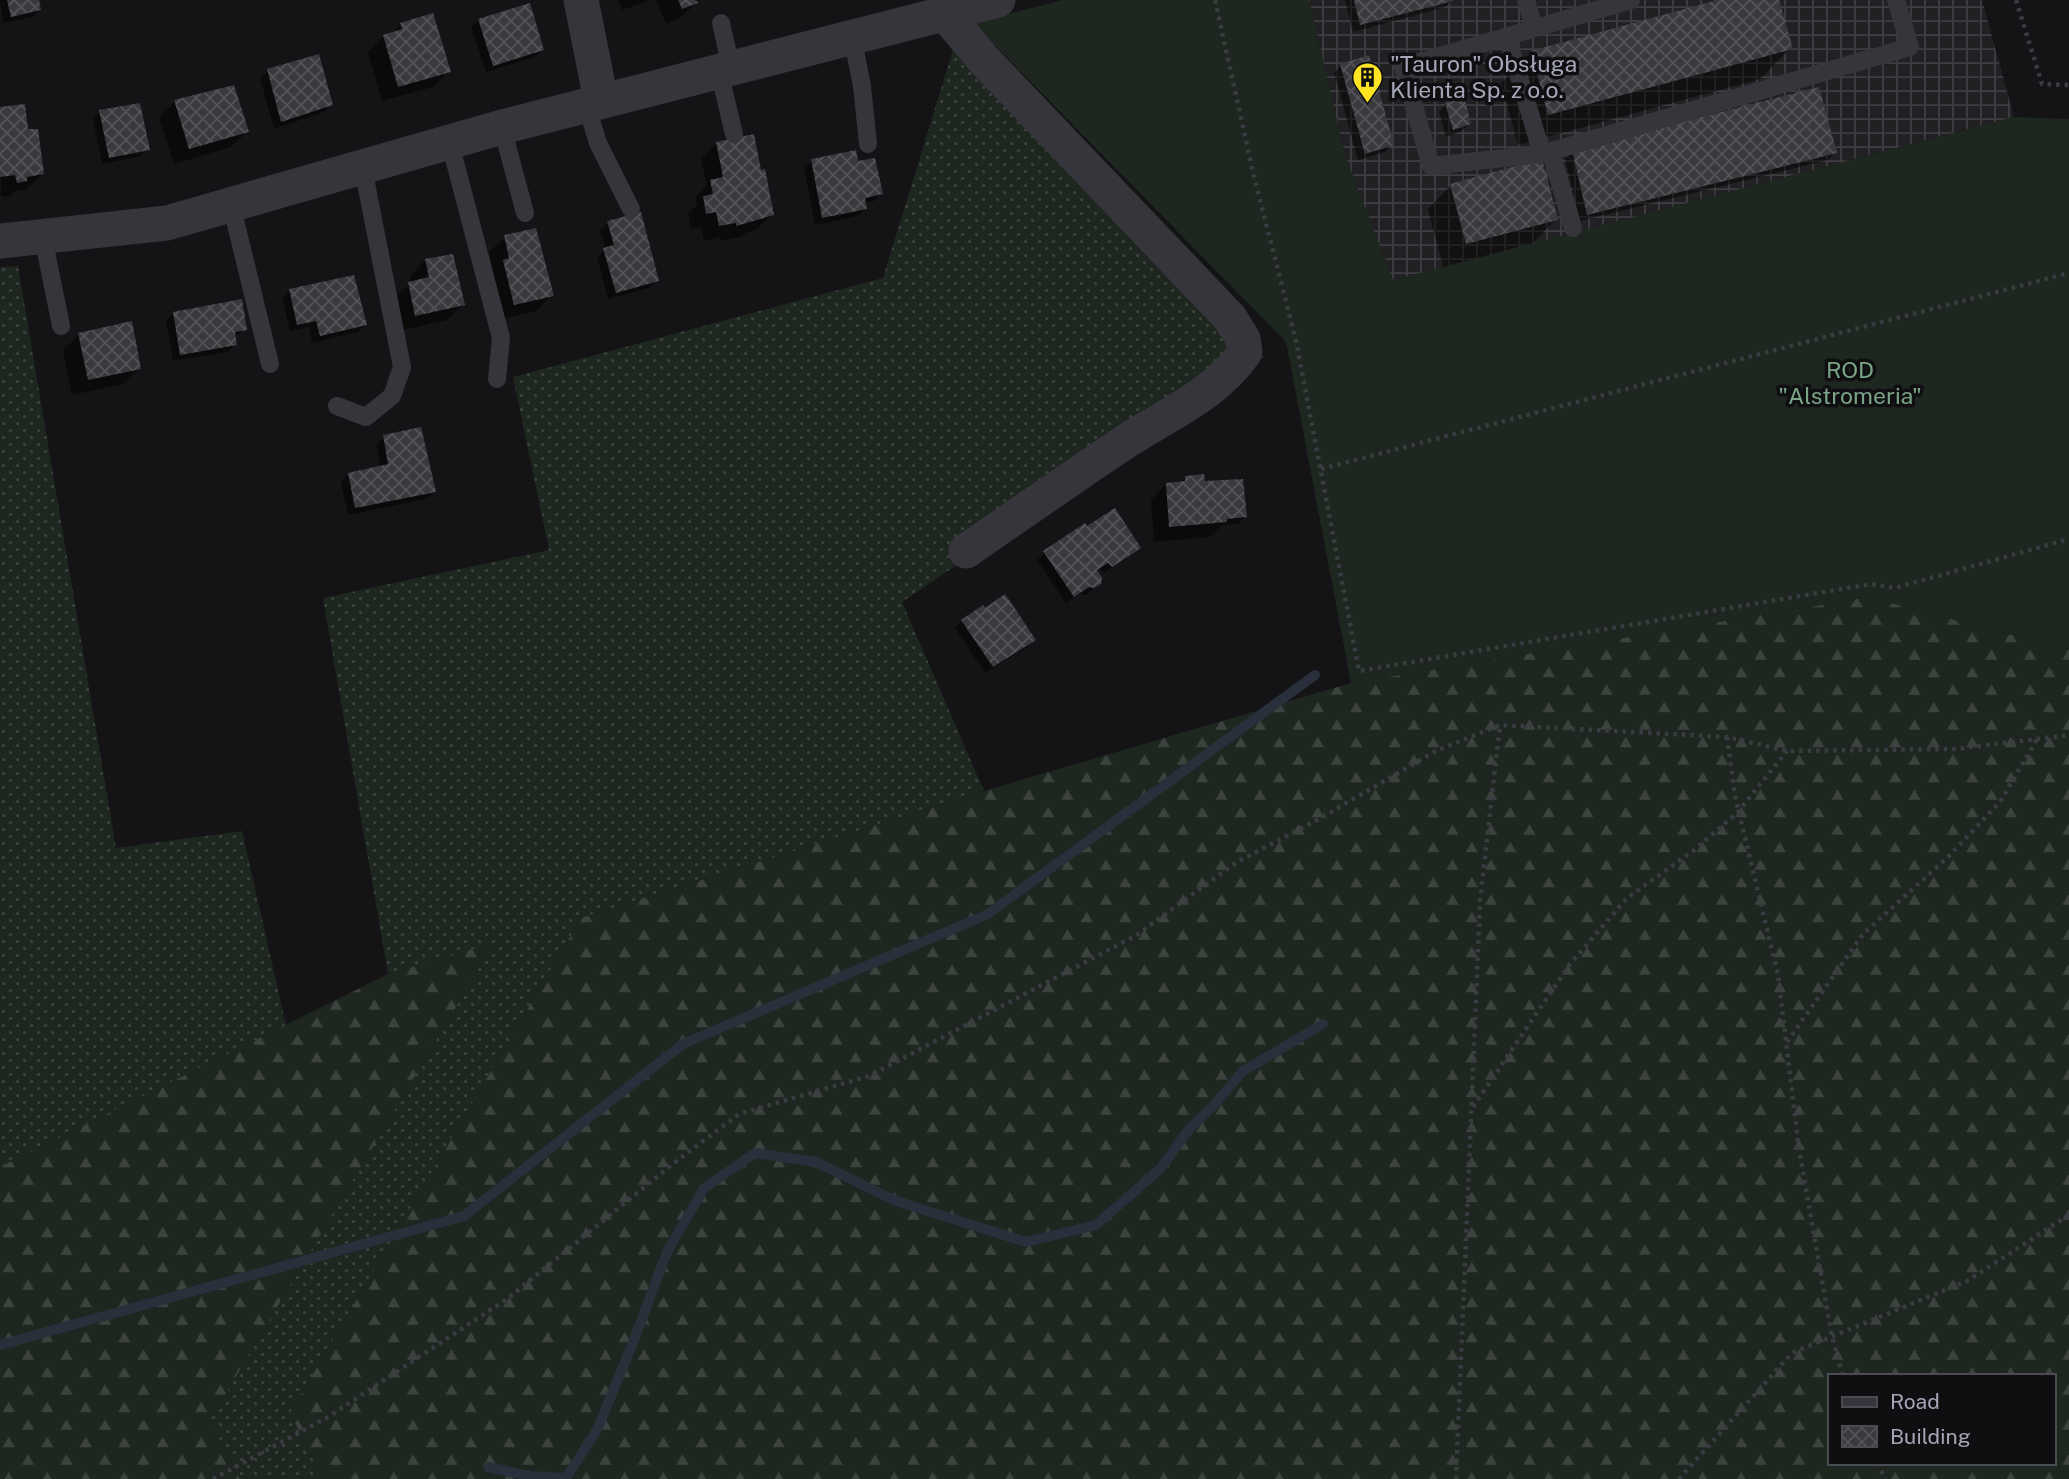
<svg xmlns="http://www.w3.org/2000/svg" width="2069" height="1479" font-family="'Public Sans',sans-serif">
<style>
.industrial{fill:url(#industrial-grid)}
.grass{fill:url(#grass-dots)}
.forest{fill:url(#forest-firs);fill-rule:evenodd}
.garden{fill:#1e2620}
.shadow{fill:#0007}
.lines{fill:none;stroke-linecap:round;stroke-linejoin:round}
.stream{stroke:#292f3b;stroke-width:10}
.building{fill:url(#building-cross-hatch)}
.path{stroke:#3b3b42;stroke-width:4.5;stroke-dasharray:3.5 5;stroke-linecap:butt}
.service{stroke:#35353b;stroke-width:18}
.minor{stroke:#35353b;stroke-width:35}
.labels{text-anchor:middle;stroke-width:7;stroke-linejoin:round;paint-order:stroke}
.poi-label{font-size:23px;fill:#a5a6b7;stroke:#0f0f11;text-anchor:start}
.park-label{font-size:23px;fill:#7aa486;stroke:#0f0f11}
</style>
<defs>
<pattern id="industrial-grid" width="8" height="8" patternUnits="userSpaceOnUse" patternTransform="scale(1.75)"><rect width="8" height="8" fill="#212023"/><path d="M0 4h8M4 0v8" fill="none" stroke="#3e3d41"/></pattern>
<pattern id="grass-dots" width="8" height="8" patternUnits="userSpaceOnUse" patternTransform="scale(1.75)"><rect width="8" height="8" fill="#1e2620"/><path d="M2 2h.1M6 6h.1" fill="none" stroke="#3c423e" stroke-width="1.8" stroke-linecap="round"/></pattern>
<pattern id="forest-firs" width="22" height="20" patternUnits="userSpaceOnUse" patternTransform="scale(1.75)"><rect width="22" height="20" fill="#1e2620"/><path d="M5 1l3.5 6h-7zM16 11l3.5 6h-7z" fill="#3c423e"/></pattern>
<pattern id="building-cross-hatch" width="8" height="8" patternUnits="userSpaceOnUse" patternTransform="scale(1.75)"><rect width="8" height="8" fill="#3a393e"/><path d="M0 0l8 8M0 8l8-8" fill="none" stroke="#545358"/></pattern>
</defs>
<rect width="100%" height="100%" fill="#141416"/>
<!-- industrial -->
<path class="industrial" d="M1309,0H1982L2014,117L1393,281L1345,156Z"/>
<!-- grass -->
<g class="grass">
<path d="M957,37L1264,357L902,602L984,791L581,918L290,1413L323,1479H240L209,1421L493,944L388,974L323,598L549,550L513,377L883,278Z"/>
<path d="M18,266L116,848L242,831L286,1025L0,1167V267Z"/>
</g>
<!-- forest -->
<g class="forest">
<path d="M1869,597L2069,650V1479H323L290,1413L581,918L984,791L1351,683ZM1829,1376H2053V1463H1829Z"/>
<path d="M494,943L210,1420L240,1479H0V1167L388,974Z"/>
</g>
<!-- garden -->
<path class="garden" d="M1063,0H1309L1345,155L1393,280L2014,117L2069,119V650L1869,597L1351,683L1286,342L973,23Z"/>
<!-- shadow -->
<g class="shadow">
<path d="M0,0H38L40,10L32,17L3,23Z"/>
<path d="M618,0H651L622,10Z"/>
<path d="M656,0H695L696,3L680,18L666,24Z"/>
<path d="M1345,0H1453L1445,7L1353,32Z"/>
<path d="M1725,0H1777L1791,48L1760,79L1518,145L1501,83L1532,52Z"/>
<path d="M479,20L542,50L535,57L486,72L471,27Z"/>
<path d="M401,24L449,72L433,87L382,101L368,52L384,36L391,34Z"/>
<path d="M1341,65L1392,144L1385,152L1358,160L1334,73Z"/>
<path d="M268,71L331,105L324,112L274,129L260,78Z"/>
<path d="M175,102L247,132L231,147L174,164L159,117Z"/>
<path d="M1446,104L1469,124L1462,131L1446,137L1439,112Z"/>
<path d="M0,109L27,131L42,174L27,189L15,191L10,196L1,197Z"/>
<path d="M100,112L148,149L140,156L102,164L93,119Z"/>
<path d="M717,143L760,172L772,214L756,230L747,232L743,236L721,241L720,237L704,241L701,227L691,229L688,213L697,205L695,197L707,186L701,159Z"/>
<path d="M1573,152H1835L1828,160L1580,221L1565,159Z"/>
<path d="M812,161L857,164L881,194L874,201L864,203L865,209L858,216L815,225L804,168Z"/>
<path d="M1451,185L1556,219L1533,243L1443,267L1428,209Z"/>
<path d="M608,223L657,280L649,288L608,299L597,257L606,249L600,230Z"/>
<path d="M505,237L552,295L536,311L499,320L488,277L493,272L489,252Z"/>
<path d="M425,260L463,304L447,320L400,331L393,299L411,283L410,276Z"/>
<path d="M290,291L365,325L358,332L312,343L309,327L290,331L282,298Z"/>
<path d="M173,313L245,329L234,337L235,344L228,352L173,361L166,321Z"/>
<path d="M79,335L139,368L123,384L72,395L63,350Z"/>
<path d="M384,437L434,492L426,499L348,515L341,482L348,474L380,468L377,444Z"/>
<path d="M1186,477L1203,483L1246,516L1238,524L1222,525L1210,537L1154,542L1151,500L1166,484L1180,483Z"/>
<path d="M1139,548L1104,573L1100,569L1096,572L1099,583L1086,595L1080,594L1066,603L1037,560L1045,553Z"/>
<path d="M962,621L1034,639L1027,647L985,673L955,628Z"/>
</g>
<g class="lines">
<!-- stream -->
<g class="stream">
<path d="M0,1345L464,1216L683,1044L988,914L1315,675"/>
<path d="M488,1467L530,1476L566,1478L597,1430L634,1340L667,1252L704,1188L755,1153L816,1162L896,1201L1026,1242L1096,1225L1160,1169L1190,1128L1213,1106L1243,1071L1323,1024"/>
</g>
</g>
<!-- building -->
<g class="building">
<path d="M7,0H39L41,10L11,17Z"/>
<path d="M678,0H696L698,3L682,9Z"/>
<path d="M1354,0H1453V1L1360,25Z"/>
<path d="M1718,0H1779L1793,49L1548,115L1531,51Z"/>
<path d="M530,3L544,50L493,66L478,19Z"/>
<path d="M433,13L451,72L398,87L383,35L402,29L400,23Z"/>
<path d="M319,54L333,105L281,122L267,69Z"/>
<path d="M1369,55L1394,145L1365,154L1340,64Z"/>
<path d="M234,85L249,132L189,149L174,100Z"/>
<path d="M1819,87L1837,153L1587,215L1572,150Z"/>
<path d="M1464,97L1471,124L1453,130L1445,103Z"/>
<path d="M140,103L150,150L109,158L99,110Z"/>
<path d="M25,104L28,129H38L44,174L27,177V181L17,183L15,175L0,177V107Z"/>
<path d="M754,134L761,170L765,169L774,215L736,226V223L719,226L716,212L706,214L703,196L713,194L710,180L723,177L716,142Z"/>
<path d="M856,150L858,161L875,158L883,194L865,198L867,209L822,218L811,159Z"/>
<path d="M1542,159L1558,220L1466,244L1450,184Z"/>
<path d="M641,212L659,281L616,293L603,248L614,245L607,221Z"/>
<path d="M536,228L554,296L514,305L503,260L509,258L504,235Z"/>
<path d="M453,254L465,305L415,316L408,282L429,277L425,259Z"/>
<path d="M354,275L367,325L320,336L316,321L297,325L289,289Z"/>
<path d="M242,299L247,330L235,332L237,345L180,355L173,312Z"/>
<path d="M132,321L141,369L88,380L78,333Z"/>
<path d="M421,427L436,492L355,508L348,473L388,464L383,435Z"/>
<path d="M1204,474L1205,481L1243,479L1247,517L1227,519V522L1169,527L1166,483L1185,481V476Z"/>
<path d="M1115,508L1141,548L1112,567L1108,563L1097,570L1102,578L1101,584L1094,588L1089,587L1074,597L1043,551L1085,523L1087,526Z"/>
<path d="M1005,594L1036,640L993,667L961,620L983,605L985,608Z"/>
</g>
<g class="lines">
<!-- path -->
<g class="path">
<path d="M1215,0L1252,168L1296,341L1359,671L1871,584L1895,588L2069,539"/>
<path d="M2016,0L2042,84L2069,85"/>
<path d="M1321,469L2069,273"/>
<path d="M1727,737L1735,796L1778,975L1799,1149L1832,1337L1843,1376"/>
<path d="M1787,1042L1863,934L1947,858L2000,802L2037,739"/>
<path d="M1473,1107L1570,964L1627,898L1693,851L1738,812L1787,751"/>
<path d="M1878,1463L1885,1479"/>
<path d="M213,1479L328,1417L507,1299L674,1163L739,1114L869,1076L1135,936L1237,862L1317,820L1436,751L1500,725L1727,737L1787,751L1956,749L2069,735"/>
<path d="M1456,1479L1480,901L1500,725"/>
<path d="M1679,1479L1792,1353L1967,1281L2069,1215"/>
</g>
<!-- service -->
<g class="service">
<path d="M1526,0L1534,28"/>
<path d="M1631,0L1403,67L1431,166L1542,154L1910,47L1896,0"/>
<path d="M721,23L731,67"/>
<path d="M852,36L862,86L868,144"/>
<path d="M1507,36L1542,154"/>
<path d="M719,71L734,134"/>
<path d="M586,104L598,143L631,209"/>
<path d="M502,127L525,213"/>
<path d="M450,143L501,338L497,379"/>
<path d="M1551,152L1573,228"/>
<path d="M231,204L270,364"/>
<path d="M43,237L61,326"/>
<path d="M337,406L366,417L392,396L402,367L363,168"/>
</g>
<!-- minor -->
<g class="minor">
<path d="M581,0L601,100"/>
<path d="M945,14L984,60L1230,318L1243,339L1245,352C1216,395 1164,416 1122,444C1070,479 1018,515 966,551"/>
<path d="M0,241L167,223L502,127L998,0"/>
</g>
</g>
<!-- icons -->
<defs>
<symbol id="building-pin" viewBox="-11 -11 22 30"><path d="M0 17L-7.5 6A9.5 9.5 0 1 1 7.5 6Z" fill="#ffe423" stroke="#0f0f11"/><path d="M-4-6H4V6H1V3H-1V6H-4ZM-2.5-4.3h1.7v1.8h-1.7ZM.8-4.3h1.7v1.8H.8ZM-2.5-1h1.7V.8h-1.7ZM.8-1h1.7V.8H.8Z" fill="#111"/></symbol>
</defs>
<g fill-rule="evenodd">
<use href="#building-pin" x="1350" y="60" width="35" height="47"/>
</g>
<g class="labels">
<!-- poi labels -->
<g class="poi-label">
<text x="1390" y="72">"Tauron" Obsługa<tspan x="1390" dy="26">Klienta Sp. z o.o.</tspan></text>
</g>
<!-- park labels -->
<g class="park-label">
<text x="1850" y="378">ROD<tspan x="1850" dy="26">"Alstromeria"</tspan></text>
</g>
</g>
<!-- legend -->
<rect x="1828" y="1374" width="228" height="91" fill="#0f0f11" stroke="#4b4b53" stroke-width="2"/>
<rect x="1842" y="1397" width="35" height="10" fill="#35353b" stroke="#4b4b53" stroke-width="2"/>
<text x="1890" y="1409" font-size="21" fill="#a5a6b7">Road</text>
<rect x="1842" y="1426" width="35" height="21" fill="url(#building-cross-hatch)" stroke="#4b4b53" stroke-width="2"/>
<text x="1890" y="1444" font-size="21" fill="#a5a6b7">Building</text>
</svg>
